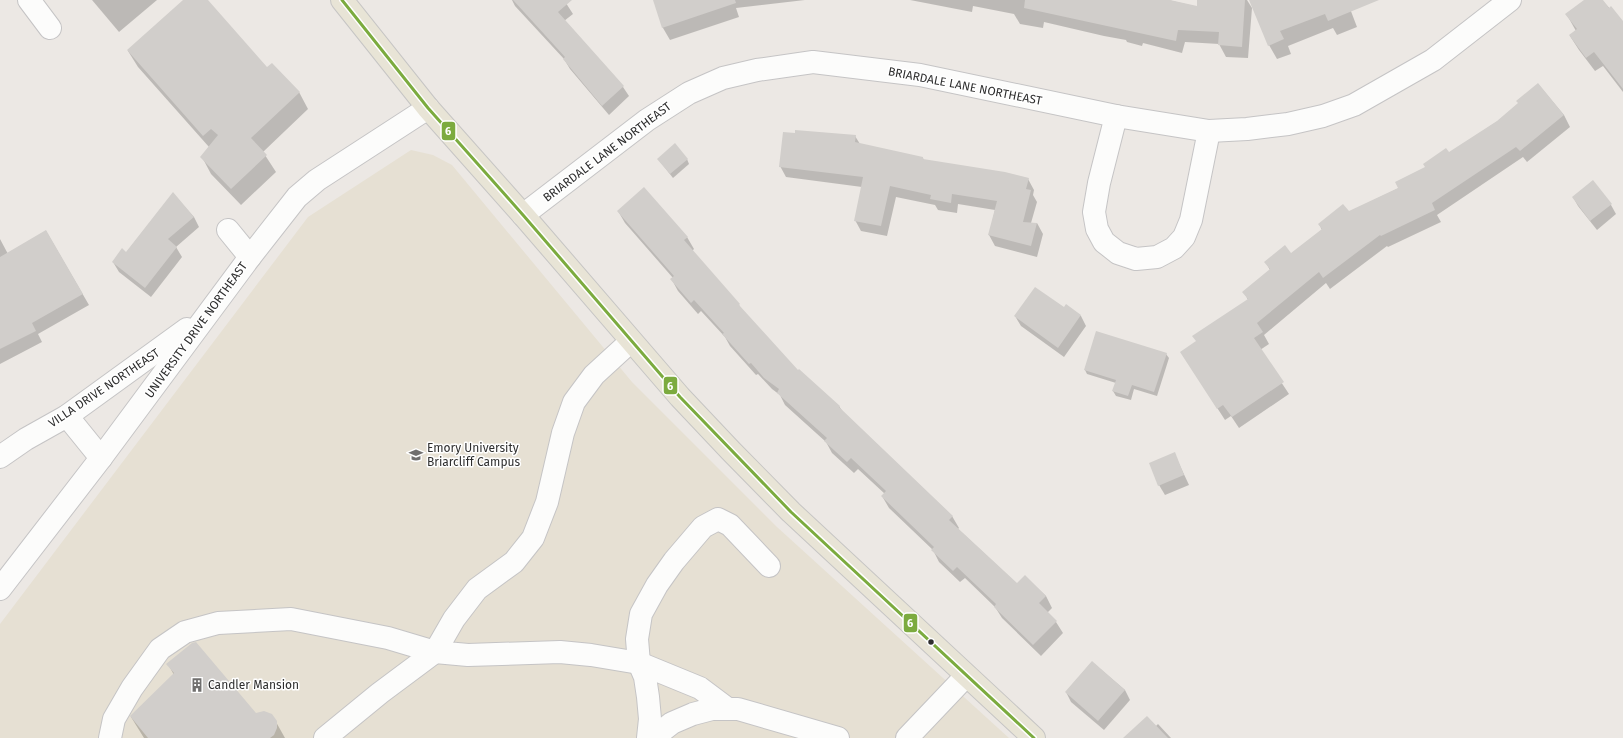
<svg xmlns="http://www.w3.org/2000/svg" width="1623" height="738" font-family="'Fira Sans',sans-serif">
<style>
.education{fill:#e6e0d3}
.shadow{fill:#0003}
.building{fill:#d1cecb}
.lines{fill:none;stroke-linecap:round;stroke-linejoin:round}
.minor-casing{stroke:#c5c4c5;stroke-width:24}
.major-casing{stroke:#c6c5c4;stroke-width:24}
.minor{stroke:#fcfcfb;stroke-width:22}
.major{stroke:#e8e4d6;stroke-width:22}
.bus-1-casing{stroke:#fff;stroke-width:6}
.bus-1{stroke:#7cab3f;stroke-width:3}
.bus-dot{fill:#2e2e2e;stroke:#fff;stroke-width:1.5}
.labels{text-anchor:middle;stroke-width:3;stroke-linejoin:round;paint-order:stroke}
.street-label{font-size:12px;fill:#2e2e2e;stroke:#fff}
.poi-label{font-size:12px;fill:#2e2e2e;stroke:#fff;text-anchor:start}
.line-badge{stroke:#fff;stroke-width:1.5}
.badge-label{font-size:11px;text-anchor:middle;font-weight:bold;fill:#fff}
</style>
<rect width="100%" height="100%" fill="#ece8e4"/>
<!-- education -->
<path class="education" d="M411,150L433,155L452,165L632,382L777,527L1009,738H0V624L308,217Z"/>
<!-- shadow -->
<g class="shadow">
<path d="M92,0H157L119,32Z"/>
<path d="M185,0H206L267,69L299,92L308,109L263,152L276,172L241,205L211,174L202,157L209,147L138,67L128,51Z"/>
<path d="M512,0H564L573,14L564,21L623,87L629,96L609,115L570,69L564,59L515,6Z"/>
<path d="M654,0H805L736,8L739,17L670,40L663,28Z"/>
<path d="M910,0H1168L1198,7L1211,0H1247L1252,8L1248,58L1226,57L1219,44L1185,42L1182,53L1143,43L1142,46L1127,42L1126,40L1104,36L1044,22L1043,28L1020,24L1014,14L973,6L972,12Z"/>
<path d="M1279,0H1362L1349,6L1357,27L1337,35L1333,28L1288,46L1291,54L1277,59L1269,45Z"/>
<path d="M1586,0H1602L1623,23V92L1603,66L1595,71L1579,50L1570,36L1576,31L1567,15Z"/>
<path d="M1538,84L1564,115L1570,127L1527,162L1523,157L1437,215L1441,222L1388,247L1387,246L1330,289L1326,283L1264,335L1269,344L1260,350L1289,394L1239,428L1231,416L1225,420L1181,352L1197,342L1248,300L1244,292L1270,270L1266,263L1291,254L1322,230L1319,224L1349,212L1399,188L1427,168L1498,121L1519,104Z"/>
<path d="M855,136L860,144L923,158L924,160L1028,179L1034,190L1033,195L1037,202L1031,223H1037L1043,234L1037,257L995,246L989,235L995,210L958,204L957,213L938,210L935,205L896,197L887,236L861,231L855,220L862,187L786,177L780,166Z"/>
<path d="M658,159H687L689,164L673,178Z"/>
<path d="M173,194L194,217L199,227L176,247L182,257L151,297L119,272L113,262L126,253Z"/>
<path d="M1573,197L1611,205L1616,214L1597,230L1578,206Z"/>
<path d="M618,211L687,237L694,249L692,251L739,305L743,312L798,372L839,406L843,412L952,516L959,528L958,529L1017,584L1025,576L1046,596L1052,608L1047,613L1056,622L1063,633L1041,656L1002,618L995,607L965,578L960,582L939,562L933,550L889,508L882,496L885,494L858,469L854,473L832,453L826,442L785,405L780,395L772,389L758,374L756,375L730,346L725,337L701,311L698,314L678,291L672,280L673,278L625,223Z"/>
<path d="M46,231L89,305L38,334L42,342L0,364V239L8,254Z"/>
<path d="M1066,305L1081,316L1086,326L1064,357L1021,326L1015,316L1064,309Z"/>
<path d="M1166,354L1169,358L1157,396L1134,389L1131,400L1116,396L1113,391L1116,383L1087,374L1085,370Z"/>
<path d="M1174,453L1189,485L1165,495L1159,485Z"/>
<path d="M1092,662L1125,690L1130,700L1104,730L1071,702L1066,692Z"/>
<path d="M168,664L256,714L276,722L285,738H144L131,717L174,675Z"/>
<path d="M1158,724L1171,738H1125L1156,726Z"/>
</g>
<!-- building -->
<g class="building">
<path d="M183,0H208L267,67L272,63L300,92L251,138L267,155L231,189L200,157L218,135L211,129L203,136L127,50Z"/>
<path d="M513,0H572L558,12L624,86L602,106L563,59L565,57Z"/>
<path d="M653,0H735L736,3L662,28Z"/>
<path d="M1025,0H1170L1197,6V0H1245L1242,47L1218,45L1219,32L1178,30L1176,41L1024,8Z"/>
<path d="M1249,0H1379L1328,21L1325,14L1280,31L1284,39L1268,46Z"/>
<path d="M1584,0H1603L1609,8L1611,6L1623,21V89L1594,52L1586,58L1569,35L1577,29L1565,14Z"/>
<path d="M1538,83L1564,115L1520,151L1516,147L1432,203L1435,210L1381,236L1380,235L1323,278L1319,272L1257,323L1263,332L1254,338L1284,382L1232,417L1223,405L1217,409L1180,352L1196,341L1192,336L1248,299L1242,292L1270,269L1264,262L1285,245L1291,253L1322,229L1318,224L1343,204L1349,211L1398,188L1395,182L1425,167L1423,164L1446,148L1449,152L1497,121L1518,103L1516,101Z"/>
<path d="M795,130L856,135L855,142L923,157V159L1005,172L1029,178L1026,189L1031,190L1023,222L1037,223L1031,246L988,235L997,201L952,194L951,203L930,199L931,195L890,186L881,226L854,221L863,177L779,167L783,132L795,133Z"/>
<path d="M675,143L688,159L670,174L657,159Z"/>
<path d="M1593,180L1612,204L1590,221L1572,197Z"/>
<path d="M644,187L688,237L684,240L740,304L739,305L798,370L799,369L840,406L839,407L953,516L949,520L1017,583L1025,575L1046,596L1039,603L1057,621L1033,645L994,607L996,604L957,567L953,571L931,550L934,547L881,496L886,491L851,458L847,462L824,441L827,438L777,393L779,389L764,378L751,363L749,364L722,334L724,333L694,300L691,303L670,279L674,276L617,211Z"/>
<path d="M173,192L194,217L168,239L177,247L145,288L112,262L122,248L126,252Z"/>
<path d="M46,230L83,294L32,323L36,331L0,349V257Z"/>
<path d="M1035,287L1064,307L1066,304L1081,315L1058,348L1014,316Z"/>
<path d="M1096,331L1167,353L1154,392L1132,385L1128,396L1112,391L1116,380L1084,370Z"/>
<path d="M1175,452L1184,475L1158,486L1149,463Z"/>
<path d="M196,642L256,713L264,711L272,714L277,721V728L274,735L270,738H148L130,716L174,673L166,664L192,643Z"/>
<path d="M1092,661L1125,690L1098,721L1065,692Z"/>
<path d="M1147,716L1168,738H1123Z"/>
</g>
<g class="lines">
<defs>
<g id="minor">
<path d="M29,0L50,28"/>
<path d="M1116,116L1099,183L1094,212L1097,229L1104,242L1118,253L1136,259L1157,257L1174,248L1184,237L1191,220L1209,131"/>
<path d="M523,215L647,120L689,93L723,78L757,70L813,62L920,75L1116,116L1209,131L1247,129L1288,124L1323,116L1354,105L1433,60L1510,0"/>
<path d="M228,230L250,257"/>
<path d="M630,342L594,375L574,402L563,433L547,502L533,538L514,562L477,589L454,619L435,652L468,655L560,652L591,655L639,663L700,688L728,709"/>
<path d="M67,416L101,458"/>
<path d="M0,457L26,439L67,416L187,329"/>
<path d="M0,589L101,458L250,257L297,197L317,180L428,108"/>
<path d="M110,738L114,719L132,688L160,649L185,632L218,623L291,619L388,638L435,652L380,693L325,738"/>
<path d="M648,738L650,719L648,697L645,677L639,663L637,639L641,614L657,585L674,561L703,527L718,519L730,525L769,566"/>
<path d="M653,738L672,723L693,714L712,709H738L838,738"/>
<path d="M907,738L966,676"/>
</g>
<path id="major" d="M342,0L428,108L523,215L680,397L731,451L791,512L1034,738"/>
</defs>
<!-- minor casing -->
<use href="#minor" class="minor-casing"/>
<!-- major casing -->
<use href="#major" class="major-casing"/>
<!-- minor -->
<use href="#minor" class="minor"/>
<!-- major -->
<use href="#major" class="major"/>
<defs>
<path id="bus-1" d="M342,0L428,108L523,215L680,397L791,512L1034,738"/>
</defs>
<!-- bus-1 casing -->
<use href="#bus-1" class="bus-1-casing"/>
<!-- bus-1 -->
<use href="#bus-1" class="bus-1"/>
</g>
<!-- icons -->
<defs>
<symbol id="university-bare" viewBox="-9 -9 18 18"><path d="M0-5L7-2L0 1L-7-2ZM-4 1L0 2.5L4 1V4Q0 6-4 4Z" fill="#706f6e" stroke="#fff" stroke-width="2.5" paint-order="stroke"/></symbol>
<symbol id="building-bare" viewBox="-9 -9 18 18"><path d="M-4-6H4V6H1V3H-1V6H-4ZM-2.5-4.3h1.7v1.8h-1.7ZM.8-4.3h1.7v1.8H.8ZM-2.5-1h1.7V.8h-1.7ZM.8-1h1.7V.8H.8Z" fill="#706f6e" stroke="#fff" stroke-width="2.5" paint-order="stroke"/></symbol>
</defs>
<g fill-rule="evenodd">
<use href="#university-bare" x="406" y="445" width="20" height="20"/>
<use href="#building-bare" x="187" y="675" width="20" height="20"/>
</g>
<!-- markers -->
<circle class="bus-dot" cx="931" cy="642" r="3.5"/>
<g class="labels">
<!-- street labels -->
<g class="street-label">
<text transform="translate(965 86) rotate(11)" y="4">BRIARDALE LANE NORTHEAST</text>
<text transform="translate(607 152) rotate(-37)" y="4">BRIARDALE LANE NORTHEAST</text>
<text transform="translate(196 330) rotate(-54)" y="4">UNIVERSITY DRIVE NORTHEAST</text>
<text transform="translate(104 388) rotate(-34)" y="4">VILLA DRIVE NORTHEAST</text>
</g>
<!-- poi labels -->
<g class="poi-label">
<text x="427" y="452">Emory University<tspan x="427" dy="14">Briarcliff Campus</tspan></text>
<text x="208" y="689">Candler Mansion</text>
</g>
</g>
<g class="line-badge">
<rect x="441" y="121" width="15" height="20" rx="4" fill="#7cab3f"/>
<rect x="663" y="376" width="15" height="19" rx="4" fill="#7cab3f"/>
<rect x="903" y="613" width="15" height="20" rx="4" fill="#7cab3f"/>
</g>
<g class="badge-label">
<text x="448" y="135">6</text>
<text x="670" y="390">6</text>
<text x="910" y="627">6</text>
</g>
</svg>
